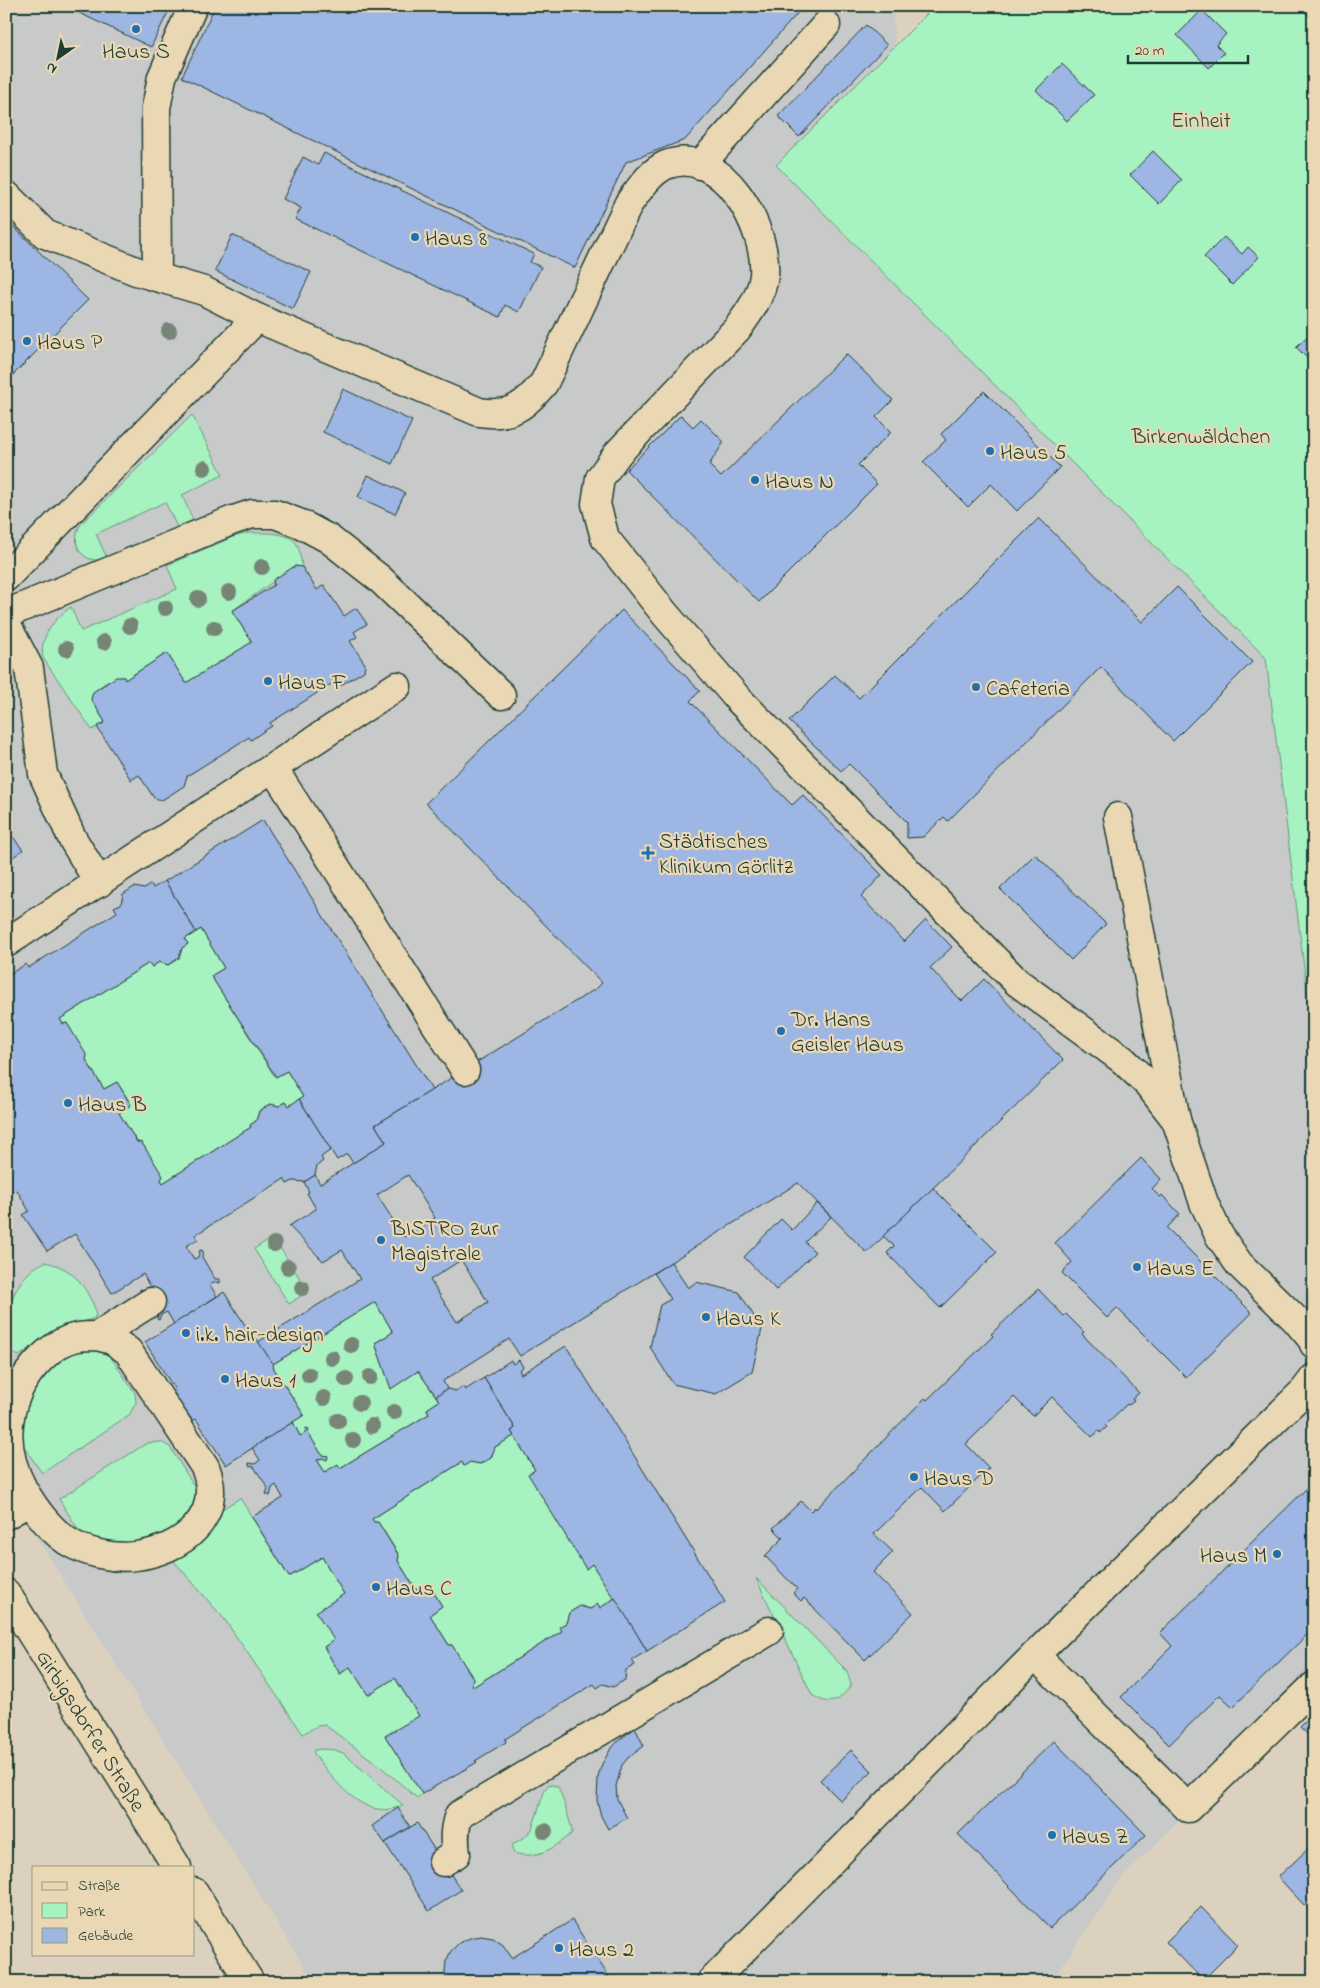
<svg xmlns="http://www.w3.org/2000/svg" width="1320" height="1988" font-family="'Indie Flower',sans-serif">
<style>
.built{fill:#c8c9c9}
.green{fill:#a7f2c1;stroke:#63987a}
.building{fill:#9db6e3;stroke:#1f3d34;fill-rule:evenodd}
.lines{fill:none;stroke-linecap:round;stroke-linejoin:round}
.minor-casing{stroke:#1f3d34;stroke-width:31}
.minor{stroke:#ead8b5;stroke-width:28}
.tree{fill:#778576}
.poi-dot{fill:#1f6fb2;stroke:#ead8b5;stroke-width:2}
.labels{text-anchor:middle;stroke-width:4.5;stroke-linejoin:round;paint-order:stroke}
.poi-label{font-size:22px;fill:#1f3d34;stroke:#ead8b5;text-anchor:start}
.park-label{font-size:22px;fill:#26463b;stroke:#ead8b5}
.street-label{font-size:22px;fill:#1f3d34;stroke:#ead8b5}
</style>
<rect width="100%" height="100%" fill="#dbd1be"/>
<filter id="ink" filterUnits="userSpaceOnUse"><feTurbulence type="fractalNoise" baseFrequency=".02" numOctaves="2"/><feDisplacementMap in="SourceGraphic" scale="10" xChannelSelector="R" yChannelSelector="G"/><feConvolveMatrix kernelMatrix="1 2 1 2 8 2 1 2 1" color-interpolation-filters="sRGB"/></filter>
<g filter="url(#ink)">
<!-- built -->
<path class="built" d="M6,6H892L895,46L776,165L1266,658L1314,1049V1689L1124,1875L1051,1982H314L6,1488Z"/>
<!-- green -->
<g class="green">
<path d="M930,6H1314V1049L1266,658L776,165L931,10Z"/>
<path d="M192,415L223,475L182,495L193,520L177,527L165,502L96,534L107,558C84,567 68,544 81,524Z"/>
<path d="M248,533C262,533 287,531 296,543C300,549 301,560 302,567L295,566L232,611L252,642L186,683L167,653L125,680L124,677C112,677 94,688 91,699L105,722L92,730L43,658C39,637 54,619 71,607L81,631L177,589L167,565L233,537Z"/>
<path d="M201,929L224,968L211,976L275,1077L287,1071L303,1097L289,1106L286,1102L279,1106L270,1104L259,1111L256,1121L250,1125L251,1127L163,1183L161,1180L162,1176L142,1143L137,1142L119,1113L131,1104L117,1082L104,1089L86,1060L67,1023L63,1024L60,1019L149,963L152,967L159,962L168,965L179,958L182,948L188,944L185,939Z"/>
<path d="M273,1237L308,1291L289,1304L254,1249Z"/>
<path d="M45,1262C66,1266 79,1277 89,1296C93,1304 97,1309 95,1318L55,1331L19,1356L7,1350C2,1317 13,1276 45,1262Z"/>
<path d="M375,1302L393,1332L375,1343L391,1388L418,1371L439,1401L427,1409L429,1414L340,1468L325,1472L317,1460L328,1456L322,1455L308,1433L309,1429H306L305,1433L300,1436L293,1422L304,1415L274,1369L273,1364Z"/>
<path d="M68,1349L106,1350L135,1393L136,1403L129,1415L42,1473L16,1435L28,1385Z"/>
<path d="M514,1436L535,1470L586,1569L592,1564L615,1598L600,1608L598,1604L590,1609L580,1606L569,1613L566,1623L560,1627L562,1631L473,1687L452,1645H449L430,1615L442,1606L428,1583L416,1590L398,1561L399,1555L378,1522H374L372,1519L462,1462L464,1466L470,1462L481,1464L491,1458L495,1447Z"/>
<path d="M161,1442L170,1447L197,1491V1504L182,1526L133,1548L83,1537L59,1499L147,1443Z"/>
<path d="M240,1498L289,1577L322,1557L344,1594L334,1640L324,1647L340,1674L350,1667L368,1694L395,1678L419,1716L386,1737L422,1794L417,1798L380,1766L325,1725L317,1726L303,1734L225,1620L167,1553L211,1516Z"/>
<path d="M756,1578L847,1671L851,1685C839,1702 831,1707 812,1695Z"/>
<path d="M323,1749L335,1750L343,1753L403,1805C365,1824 334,1780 314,1754V1750Z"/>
<path d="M549,1784L558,1787C561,1792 573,1830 572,1833C555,1848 537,1860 514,1853L512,1849L513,1844L526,1836L532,1829L545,1789Z"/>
</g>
<!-- building -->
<g class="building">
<path d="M78,6H171L151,47L75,11Z"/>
<path d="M215,6H804L685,140L626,162L575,268L182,77Z"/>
<path d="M1303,6L1314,7V21L1301,8Z"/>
<path d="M1202,10L1226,34L1216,45L1224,53L1209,68L1177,35Z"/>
<path d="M866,25L887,45L799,137L778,116Z"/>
<path d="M1062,64L1094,95L1067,121L1036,90Z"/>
<path d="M1153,151L1182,180L1159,204L1130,175Z"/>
<path d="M324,153L534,254L530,262L541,267L519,312L505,305L500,317L295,219L301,208L283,199L303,157L318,165Z"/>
<path d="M6,219L88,300L6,382Z"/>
<path d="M232,235L311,272L293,309L215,271Z"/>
<path d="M1224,237L1242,254L1248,247L1259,257L1232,285L1204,257Z"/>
<path d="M1314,330V365L1296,347Z"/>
<path d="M846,354L893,400L876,417L891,432L858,465L877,484L759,602L626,470L681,415L693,427L701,419L724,442L709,465L721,477Z"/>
<path d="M343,389L412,421L392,464L323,432Z"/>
<path d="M984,391L1060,467L1017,511L991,484L968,507L923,462L946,440L941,434Z"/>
<path d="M368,475L405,493L395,514L358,497Z"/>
<path d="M1039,518L1142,622L1177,587L1252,662L1173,741L1101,667L948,821L944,817L923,837L907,838V822L849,764L841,771L789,721L835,675L859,698Z"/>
<path d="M295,566L302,567L317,590L324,585L344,616L356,608L367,624L354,632L357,637L350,641L365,664L364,671L341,685L333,683L270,723L272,726L261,733L251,740L249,737L187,776L184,786L162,800L154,798L139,775L131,780L97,727L105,722L91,699L93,692L116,677H124L125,680L167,653L186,683L252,642L232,611L274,585L273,580Z"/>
<path d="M622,610L700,691L690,701L792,805L803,795L882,875L861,897L904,942L926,920L952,947L930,968L962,1001L984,979L1063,1060L867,1253L798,1183L520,1356L509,1339L443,1381L447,1389L436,1396L418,1371L391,1389L375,1343L393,1332L375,1302L273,1364L258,1342L360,1279L342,1250L323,1261L289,1226L316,1209L307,1193L309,1192L304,1182L315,1175L320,1184L386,1142L375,1125L597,988L602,983L426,803ZM408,1175L435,1218L404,1237L377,1195ZM461,1260L488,1302L457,1322L430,1280Z"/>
<path d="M263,820L432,1090L375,1125L386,1142L353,1163L347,1154L337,1160L299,1099L303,1097L287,1071L276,1077L211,976L224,968L201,929L196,932L165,881Z"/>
<path d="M13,837L23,850L6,862V842Z"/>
<path d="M1035,854L1106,924L1071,960L1000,889Z"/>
<path d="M165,881L196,932L185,939L188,944L182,948L179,958L168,965L159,962L152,967L149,963L60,1019L63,1024L67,1023L87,1056L86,1060L104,1089L117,1082L131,1105L119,1113L137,1142L142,1143L163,1176L161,1180L163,1183L251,1127L250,1125L256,1121L259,1111L270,1104L279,1106L286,1102L289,1106L299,1099L331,1150L321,1157L323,1161L317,1166L315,1175L304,1182L293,1181L287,1184L284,1179L195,1235L198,1239L186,1246L194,1259L198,1257L200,1250L203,1251L202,1257L215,1279H220V1283L215,1282L210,1285L217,1296L174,1324L167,1312L161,1315L159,1320L157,1319L158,1314L151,1302L145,1293L140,1292V1289L145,1290L150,1287L143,1274L112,1293L75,1234L47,1251L23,1215L29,1211L17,1190L13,1193L6,1182V976L26,964L28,968L117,912L114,907L121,904L123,894L134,887L144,889L151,884L153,888Z"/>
<path d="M1141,1158L1161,1179L1152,1189L1160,1197L1162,1195L1180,1214L1167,1228L1252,1313L1186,1377L1117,1308L1107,1318L1062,1273L1072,1262L1055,1243Z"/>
<path d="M933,1188L997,1252L940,1308L887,1253L894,1246L883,1236Z"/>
<path d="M817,1203L831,1217L805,1242L815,1252L776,1290L744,1257L781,1219L792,1230Z"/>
<path d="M671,1262L688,1288L696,1282L739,1292L762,1329L752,1372L716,1394L673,1384L650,1347L660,1305L671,1299L654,1273Z"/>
<path d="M1038,1289L1064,1316L1066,1314L1084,1332L1082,1334L1139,1393L1132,1399L1134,1401L1129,1405L1127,1404L1105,1425L1107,1427L1100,1433L1099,1431L1092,1437L1052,1397L1033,1416L1014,1397L966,1444L989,1468L945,1511L922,1487L874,1534L893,1552L873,1572L913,1613L865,1660L804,1598L801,1601L793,1593L797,1589L765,1556L783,1538L773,1528L801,1501L811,1511L815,1507L816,1509L925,1398L927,1400L993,1336L991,1334Z"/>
<path d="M224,1292L254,1339L256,1338L273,1364L274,1369L304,1415L226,1465L196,1419L193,1421L182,1407L173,1391L175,1390L145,1342Z"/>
<path d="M566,1346L725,1602L647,1651L592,1564L586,1569L528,1474L535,1470L511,1431L515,1428L484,1378L511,1360L513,1364L519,1360L523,1367L519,1370L521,1374Z"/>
<path d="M484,1378L515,1428L511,1431L514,1436L495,1447L491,1458L480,1464L470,1462L464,1466L462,1462L372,1519L374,1522H378L399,1556L398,1561L416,1590L428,1583L442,1606L430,1615L449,1645H452L473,1678L472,1683L473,1687L562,1631L559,1627L566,1623L569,1613L580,1606L590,1609L598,1604L600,1608L615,1598L647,1651L632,1660L635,1665L626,1670L625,1680L613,1687L603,1684L597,1688L594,1684L505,1739L506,1742L475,1761L477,1762L474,1764L422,1794L385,1736L419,1716L395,1678L368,1695L350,1667L340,1674L324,1647L334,1640L316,1612L344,1594L322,1557L289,1577L252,1517L283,1498L276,1485L272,1488L270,1496L266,1494L268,1488L254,1467L249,1466V1463L255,1464L260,1460L252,1448L293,1422L300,1436L305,1433L306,1428L309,1429L308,1433L322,1455L328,1456L327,1460L322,1458L317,1460L325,1472L338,1464L340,1468L429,1414L427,1409L439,1401L436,1396L447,1389L457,1391L463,1386L465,1390Z"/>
<path d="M1314,1481V1628L1233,1707L1220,1695L1169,1745L1121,1697L1172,1646L1160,1633Z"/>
<path d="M1314,1713V1741L1300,1727Z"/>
<path d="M635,1728L644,1746L628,1758L622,1765L616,1786L617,1799L627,1818L608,1829L601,1816L597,1800L598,1777L602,1764L610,1750L619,1740Z"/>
<path d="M1054,1741L1146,1835L1050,1928L958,1834Z"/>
<path d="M851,1750L872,1771L841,1801L820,1780Z"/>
<path d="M398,1808L410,1827L385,1843L372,1826Z"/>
<path d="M417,1823L461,1890L429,1911L385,1843Z"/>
<path d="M1310,1847L1314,1851V1896L1304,1905L1278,1877Z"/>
<path d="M1201,1907L1238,1945L1203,1980L1166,1942Z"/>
<path d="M572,1920L611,1980L609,1982H446L445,1971L446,1961L451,1951L459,1943L470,1938L481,1936L493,1938L503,1945L512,1958Z"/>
</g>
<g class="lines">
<defs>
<g id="minor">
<path d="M700,165L826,25"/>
<path d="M6,195L45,234L136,271L204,291L257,318"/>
<path d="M157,277L156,108L162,77L193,6"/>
<path d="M6,577L257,318L479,412C511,417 524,407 544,383L629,203C639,190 650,172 666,165C722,143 768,229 764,275C762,295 749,313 737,329L618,453L600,478L596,504L605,538L665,614L739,700L1017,982L1123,1060L1148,1084L1176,1120"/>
<path d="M6,614L231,521L252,514H275L301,524L329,539L380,579L501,695"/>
<path d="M6,624L29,668L43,774L72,838L99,883"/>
<path d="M273,768L465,1070"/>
<path d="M1118,817L1176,1120L1204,1203L1219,1235L1239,1264L1295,1319L1312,1339L1314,1344"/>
<path d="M6,943L397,686"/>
<path d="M97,1336L112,1340L128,1351L205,1467C225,1517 182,1550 136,1556C113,1559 86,1553 67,1541C48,1528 34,1508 23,1489C6,1457 3,1424 18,1391C28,1369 53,1341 78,1337C84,1336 91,1336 97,1336Z"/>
<path d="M97,1336L151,1302"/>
<path d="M6,1515L30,1501"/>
<path d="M6,1593L177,1867"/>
<path d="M1035,1655L1188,1808L1314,1686"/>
<path d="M443,1862L456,1854C454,1839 454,1828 459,1815L769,1631"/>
<path d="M194,1892L250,1982"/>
<path d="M711,1982L1035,1655L1305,1390L1314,1378"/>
</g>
</defs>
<!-- minor casing -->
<use href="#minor" class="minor-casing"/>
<!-- minor -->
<use href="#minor" class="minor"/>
</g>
<!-- trees -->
<g class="tree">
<circle cx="169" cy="331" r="8"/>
<circle cx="204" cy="468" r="8"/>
<circle cx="262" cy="567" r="8"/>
<circle cx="229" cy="592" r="8"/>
<circle cx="198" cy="599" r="8"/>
<circle cx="165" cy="608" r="8"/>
<circle cx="130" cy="626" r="8"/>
<circle cx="214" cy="628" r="8"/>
<circle cx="104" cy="642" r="8"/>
<circle cx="66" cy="649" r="8"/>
<circle cx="274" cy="1244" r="8"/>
<circle cx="288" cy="1267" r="8"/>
<circle cx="302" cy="1288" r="8"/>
<circle cx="351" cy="1345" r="8"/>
<circle cx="332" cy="1358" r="8"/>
<circle cx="309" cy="1375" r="8"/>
<circle cx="370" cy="1377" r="8"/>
<circle cx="346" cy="1379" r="8"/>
<circle cx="324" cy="1398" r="8"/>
<circle cx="360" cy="1403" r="8"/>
<circle cx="394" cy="1412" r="8"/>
<circle cx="338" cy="1421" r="8"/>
<circle cx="372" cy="1426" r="8"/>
<circle cx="353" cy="1440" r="8"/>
<circle cx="545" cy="1831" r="8"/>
</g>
</g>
<!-- markers -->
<g class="poi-dot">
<circle cx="136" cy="29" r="5"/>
<circle cx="415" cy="237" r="5"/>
<circle cx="27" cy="341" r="5"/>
<circle cx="990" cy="451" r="5"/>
<circle cx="755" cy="480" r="5"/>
<circle cx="268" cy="681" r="5"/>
<circle cx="976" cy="687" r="5"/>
<path d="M645.5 845.5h5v5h5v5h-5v5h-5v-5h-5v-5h5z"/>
<circle cx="781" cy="1031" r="5"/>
<circle cx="68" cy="1103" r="5"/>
<circle cx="381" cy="1240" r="5"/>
<circle cx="1137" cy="1267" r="5"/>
<circle cx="706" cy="1317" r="5"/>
<circle cx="186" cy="1333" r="5"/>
<circle cx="225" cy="1379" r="5"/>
<circle cx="914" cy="1477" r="5"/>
<circle cx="1277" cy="1554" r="5"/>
<circle cx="376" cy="1587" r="5"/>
<circle cx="1052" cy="1835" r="5"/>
<circle cx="559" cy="1948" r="5"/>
</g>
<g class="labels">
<!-- poi labels -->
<g class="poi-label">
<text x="136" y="58" text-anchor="middle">Haus S</text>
<text x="425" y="245">Haus 8</text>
<text x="37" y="349">Haus P</text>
<text x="1000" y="459">Haus 5</text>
<text x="765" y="488">Haus N</text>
<text x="278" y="689">Haus F</text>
<text x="986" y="695">Cafeteria</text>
<text x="659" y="848">Städtisches<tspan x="659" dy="25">Klinikum Görlitz</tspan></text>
<text x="791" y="1026">Dr. Hans<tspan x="791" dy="25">Geisler Haus</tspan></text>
<text x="78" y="1111">Haus B</text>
<text x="391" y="1235">BISTRO zur<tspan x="391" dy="25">Magistrale</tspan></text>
<text x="1147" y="1275">Haus E</text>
<text x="716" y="1325">Haus K</text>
<text x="196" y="1341">i.k. hair-design</text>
<text x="235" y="1387">Haus 1</text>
<text x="924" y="1485">Haus D</text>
<text x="1267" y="1562" text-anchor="end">Haus M</text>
<text x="386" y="1595">Haus C</text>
<text x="1062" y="1843">Haus Z</text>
<text x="569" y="1956">Haus 2</text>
</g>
<!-- park labels -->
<g class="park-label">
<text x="1201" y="127">Einheit</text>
<text x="1201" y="443">Birkenwäldchen</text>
</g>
<!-- street labels -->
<g class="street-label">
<text transform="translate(92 1730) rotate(58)" y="8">Girbigsdorfer Straße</text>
</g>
</g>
<!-- margin -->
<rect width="1320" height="1988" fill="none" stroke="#ead8b5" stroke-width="25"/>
<rect x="12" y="12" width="1295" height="1963" fill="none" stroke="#1f3d34" stroke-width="2" filter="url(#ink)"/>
<!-- legend -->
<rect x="32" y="1866" width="162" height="90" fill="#ead8b5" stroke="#999a81"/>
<rect x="42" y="1882" width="25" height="8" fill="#ead8b5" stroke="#999a81"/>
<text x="78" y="1890" font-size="15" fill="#1f3d34">Straße</text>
<rect x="42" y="1903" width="25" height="15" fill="#a7f2c1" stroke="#999a81"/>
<text x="78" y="1916" font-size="15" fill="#1f3d34">Park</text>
<rect x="42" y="1928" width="25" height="15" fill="#9db6e3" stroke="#999a81"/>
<text x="78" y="1940" font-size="15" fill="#1f3d34">Gebäude</text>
<!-- north arrow -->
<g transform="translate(58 58) rotate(213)" stroke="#ead8b5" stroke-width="4" paint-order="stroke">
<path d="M0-4L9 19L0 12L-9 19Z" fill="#1f3d34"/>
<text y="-8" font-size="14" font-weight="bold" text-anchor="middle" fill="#1f3d34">N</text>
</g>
<!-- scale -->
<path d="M1128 55v8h120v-8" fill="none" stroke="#1f3d34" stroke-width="2.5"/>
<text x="1135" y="55" font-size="15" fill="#1f3d34" stroke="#ead8b5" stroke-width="4" paint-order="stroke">20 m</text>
</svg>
